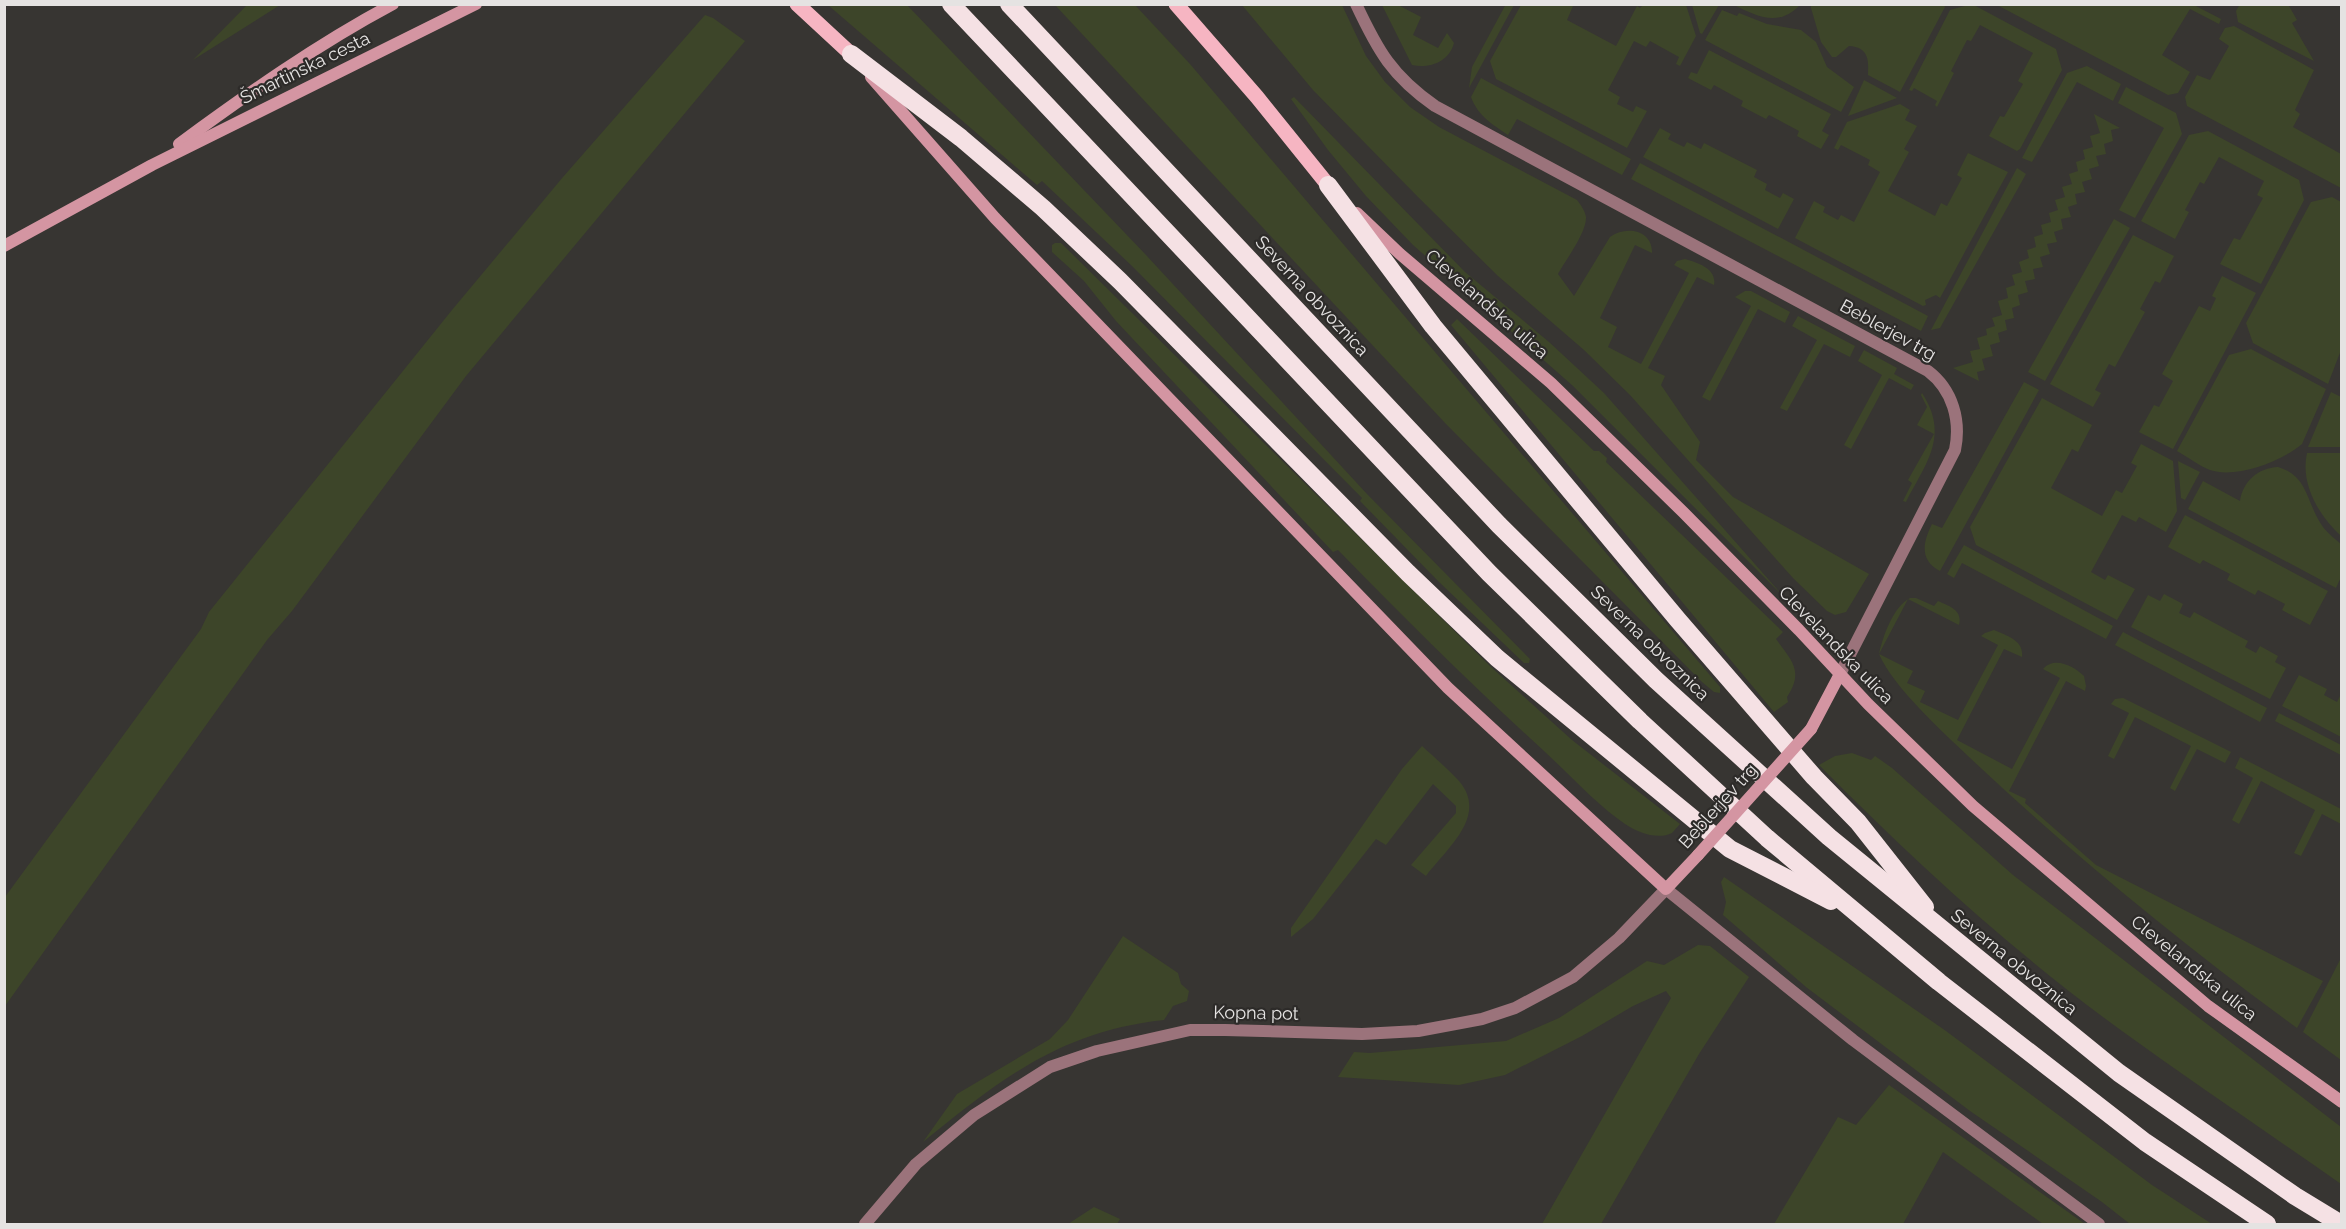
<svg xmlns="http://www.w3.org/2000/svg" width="2346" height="1229" font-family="Raleway,sans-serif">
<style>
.green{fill:#3d4529}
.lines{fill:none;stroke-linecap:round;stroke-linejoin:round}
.street{stroke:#9b737b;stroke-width:12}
.secondary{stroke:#d495a2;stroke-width:12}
.primary{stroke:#f6b5c2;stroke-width:15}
.highway{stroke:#f5e1e4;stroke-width:18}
.secondary-bridge{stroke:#d495a2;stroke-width:12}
.labels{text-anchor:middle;stroke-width:4.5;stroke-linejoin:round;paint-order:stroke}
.street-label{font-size:18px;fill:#e5e3e2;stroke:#2d2b29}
</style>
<rect width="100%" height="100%" fill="#373532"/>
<!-- green -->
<g class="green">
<path d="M1506,4L1514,5L1469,88L1472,67Z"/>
<path d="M1944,4L1945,7L1900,92L1868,75C1869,59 1868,47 1849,46L1836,57H1832L1821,42L1811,8V4Z"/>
<path d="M1972,4L2056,49L2062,70L2020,149L2017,151L1989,136L2000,116L2004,117L2023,84L2018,81L2033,53L1980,25L1971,41L1967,40L1951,71L1954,73L1937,107L1935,105L1937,101L1914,88L1912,91L1909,90L1950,10Z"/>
<path d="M2240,4L2291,5L2289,6L2297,20L2292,23L2314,61L2238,22L2236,11Z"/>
<path d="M247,5H280L193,60Z"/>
<path d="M828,5H907L1146,255L1367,494L1530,659L1529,663H1524L1438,581L1360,501L1362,498L1132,266L1042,181L1037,185Z"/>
<path d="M1055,5H1135L1190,64L1720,687V693L1714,692L1702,682L1446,424Z"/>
<path d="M1242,5H1342L1366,56L1385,82L1410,107L1439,127L1577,200C1581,205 1585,211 1586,217C1587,232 1565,261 1558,274L1574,296L1610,237C1626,225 1653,230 1652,253L1635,245L1600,318L1617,327L1608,347L1641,364L1689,273L1674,265L1677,261L1685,259C1699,263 1717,269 1714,285L1697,277L1648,368L1665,376L1661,385L1700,442L1696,460L1733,497L1869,574L1846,612L1835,615L1827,611L1793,578L1630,395L1584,350L1498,276L1418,197L1313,90Z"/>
<path d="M1382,5H1398L1421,17L1413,35L1438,48L1447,33L1454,43C1449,62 1429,69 1412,65Z"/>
<path d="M1521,5H1570L1573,6L1567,20L1616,46L1637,6L1640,8L1643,5H1686L1696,36L1680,66L1676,64L1679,57L1650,41L1646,47L1634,41L1608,90L1620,97L1617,104L1633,112L1636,106L1647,111L1627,148L1496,79L1490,61Z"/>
<path d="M1692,5H1719L1702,34L1700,33Z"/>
<path d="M1734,5H1800C1779,27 1758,17 1734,5Z"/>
<path d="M1997,5H2194L2221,19L2219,24L2190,9L2162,55L2190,72L2178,93L2168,95Z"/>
<path d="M1722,10L1737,16L1739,13L1767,24L1801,30L1816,42L1827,67L1854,87L1841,112L1705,40Z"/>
<path d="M705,15L713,18L745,41L466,376L292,611L267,640L5,1006V897L201,629L209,612L452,310L563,177Z"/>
<path d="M2234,26L2314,70L2295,110L2300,114L2293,127L2341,154V188L2187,106L2185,97L2197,75L2210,80L2229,46L2219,39L2225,28Z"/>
<path d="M1709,50L1831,114L1822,131L1829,135L1821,149L1797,136L1799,131L1769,115L1766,119L1741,106L1743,101L1714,85L1711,90L1688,78L1691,72L1697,74Z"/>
<path d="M2087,66L2121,84L2113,101L2077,82L2032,162L2022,158L2067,73Z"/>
<path d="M1481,78L1631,159L1622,175L1517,119L1508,135C1492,124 1478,116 1471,97Z"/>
<path d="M1864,80L1897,98L1848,116Z"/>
<path d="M2126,87L2176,113L2182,134L2135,218L2119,210L2164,128L2118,103Z"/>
<path d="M1294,97L1465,272L1549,342L1604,393L1784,597L1573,386L1413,245L1366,196L1328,150L1291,99Z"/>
<path d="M1900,104L1910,110L1905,120L1917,126L1904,149L1909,152L1888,191L1935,216L1941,203L1947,206L1962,178L1957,175L1968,153L2008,172L1940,298L1936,295L1925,300L1926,305L1923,306L1795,238L1814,201L1825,207L1823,212L1838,220L1841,215L1854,222L1880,172L1868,165L1870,160L1841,145L1838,150L1834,148L1847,122Z"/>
<path d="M2094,114L2120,128L2111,130L2113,141L2104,144L2106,154L2096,156L2099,166L2089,169L2092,179L2082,182L2085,192L2075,194L2077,204L2068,207L2071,217L2061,219L2063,229L2054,232L2057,242L2047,244L2050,254L2040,257L2043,267L2033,269L2035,279L2025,281L2028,292L2018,295L2020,305L2012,308L2014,318L2005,320L2007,330L1998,333L2000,342L1990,345L1993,356L1982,359L1985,370L1977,372L1979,381L1953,368L1973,362L1970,351L1980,349L1977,338L1987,335L1986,329L1995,326L1992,318L2002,315L1998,301L2008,298L2006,288L2015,285L2012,275L2022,272L2019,262L2029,258L2027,250L2036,247L2034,237L2043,234L2041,225L2051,222L2049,213L2058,210L2055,200L2065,197L2062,187L2072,184L2069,174L2078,171L2076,162L2085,159L2083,150L2093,147L2090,136L2100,133Z"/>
<path d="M1660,128L1671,134L1668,139L1684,147L1687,142L1701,149L1704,143L1757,170L1754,177L1767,184L1765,190L1780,198L1783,193L1794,199L1778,229L1643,157Z"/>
<path d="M2208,131L2299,180L2304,200L2261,284L2220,264L2234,238L2240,240L2263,198L2257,195L2264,181L2219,157L2204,184L2200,182L2185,210L2189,212L2175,239L2141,221L2189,135Z"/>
<path d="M1640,163L1928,316L1921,331L1631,179Z"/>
<path d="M2017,168L2026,174L1940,328L1931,330Z"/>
<path d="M2332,197L2341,202V350L2328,384L2253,343L2246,323L2311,202Z"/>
<path d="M2114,219L2130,228L2045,381L2028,372Z"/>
<path d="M2133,235L2174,256L2160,283L2155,281L2140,309L2145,312L2115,367L2109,364L2095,390L2101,393L2093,407L2050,384Z"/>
<path d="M1055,243H1061L1491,667L1572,740L1680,824L1672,833C1658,840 1638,833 1625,824C1596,804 1570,775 1544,751C1473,686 1405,619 1338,550L1333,552L1116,321L1084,281L1052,252V245Z"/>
<path d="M2222,276L2256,293L2173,449L2139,432L2154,405L2159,407L2173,381L2162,374L2199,306L2210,311L2216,298L2212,296Z"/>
<path d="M1745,291H1751L1790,312L1785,323L1758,309L1710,401L1702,397L1751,306L1735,297Z"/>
<path d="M1798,316L1855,346L1850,357L1824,344L1787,411L1780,408L1817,340L1792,326Z"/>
<path d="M1457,319L1594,451H1599L1607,458L1606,462L1783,632L1776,639C1792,661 1804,671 1787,697L1788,702L1774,712L1451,325Z"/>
<path d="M2251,349L2326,389L2302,444C2282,461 2236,479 2210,470C2199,466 2188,457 2177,451L2229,355Z"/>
<path d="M1864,350L1897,368L1894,374L1914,385L1911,390L1889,378L1851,449L1844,445L1882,375L1858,361Z"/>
<path d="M2024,382L2039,390L1940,571C1919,560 1923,542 1932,524L1942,528Z"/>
<path d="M2331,392L2341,397V447H2308Z"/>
<path d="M1922,393C1950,436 1926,463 1906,502L1903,501L1912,483L1908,480L1934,434L1917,425L1927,407L1921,395Z"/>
<path d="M2042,398L2092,425L2078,452L2072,449L2051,488L2102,516L2116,490L2122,493L2137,466L2131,463L2141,444L2173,461L2177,511L2166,532L2139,517L2136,522L2122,515L2091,572L2105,580L2108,575L2135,589L2117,620L1976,545L1970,527Z"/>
<path d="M2307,453H2341V536C2319,516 2300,484 2307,453Z"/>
<path d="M2178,461L2200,472L2185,500L2181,498Z"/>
<path d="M2278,467C2308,476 2306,501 2321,524C2326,532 2334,538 2341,544V577L2336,588L2188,509L2203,481L2240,501C2243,481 2258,468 2278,467Z"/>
<path d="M2185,515L2328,591L2310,625L2282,610L2285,604L2258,590L2255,595L2227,580L2230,574L2203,560L2200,564L2168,547Z"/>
<path d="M1964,545L2113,626L2106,639L1962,563L1954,578L1947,574Z"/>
<path d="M2164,594L2183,604L2179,613L2190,618L2194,612L2248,641L2245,647L2256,653L2260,646L2278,656L2275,662L2286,668L2270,699L2131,627L2148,595L2160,601Z"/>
<path d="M1910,598H1916L1934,606L1938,601C1949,606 1963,610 1959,625L1908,599L1879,654L1913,671L1907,683L1925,691L1920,702L1958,720L1998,645L1981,636L1985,633L1994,630C2007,636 2024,640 2022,657L2004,649L1957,740L2012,769L2060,678L2043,669C2055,656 2073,666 2084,676L2086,686L2085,691L2066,681L2009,791L2026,799L2025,803L2096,865L2323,981L2297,1028C2182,944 2072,854 1968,756C1942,731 1893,687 1879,654C1883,636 1893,607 1910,598Z"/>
<path d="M2123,632L2267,708L2260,722L2115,645Z"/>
<path d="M2299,675L2327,689L2324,695L2337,702L2341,694V737L2282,706Z"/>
<path d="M2123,698L2231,752L2225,763L2197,749L2175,791L2170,788L2191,746L2135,717L2114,759L2108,756L2129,713L2111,704L2115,699Z"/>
<path d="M2279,713L2341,745V755L2275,721Z"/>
<path d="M1422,746C1434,757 1448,769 1459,781C1489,816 1446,849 1426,876L1411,865L1456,813V806L1433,784L1386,845L1376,839L1313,919L1291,937V928L1402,769Z"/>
<path d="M1852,753L1871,760L1875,756L1892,768L2013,875L2341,1127V1184C2268,1133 2194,1083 2122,1031C2013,952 1914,861 1819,765L1835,756Z"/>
<path d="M2240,757L2341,809V824L2322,814L2301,856L2294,853L2315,810L2261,781L2239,824L2232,820L2253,778L2235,768Z"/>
<path d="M1724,877L1946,1031L2152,1185L2212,1224H2130L2102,1202L1970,1111L1806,987L1723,915L1726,902L1721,882Z"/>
<path d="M1123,936L1178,973L1181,984L1189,991L1187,1001L1173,1006L1164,1020C1061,1031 1001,1079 923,1142L957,1094L1050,1039L1068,1020Z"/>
<path d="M1698,945L1710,946L1749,977L1699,1054L1601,1224H1542L1671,998L1666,991L1633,1006L1582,1036L1505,1075L1459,1085L1338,1077L1354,1052L1370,1053L1506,1041L1559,1018L1647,961L1664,965Z"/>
<path d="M2341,958L2342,1060H2341L2303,1032Z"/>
<path d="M1889,1085L2085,1224H2043L1943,1152L1903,1224H1774L1838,1117L1856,1125Z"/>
<path d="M1094,1207L1120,1219L1117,1224H1068Z"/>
</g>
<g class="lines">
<!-- street -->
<g class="street">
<path d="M1356,4C1378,51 1392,76 1435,106L1928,371C1953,390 1961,421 1955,450L1840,674"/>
<path d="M865,1224L916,1164L974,1115L1050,1067L1097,1051L1190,1030H1225L1362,1034L1418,1031L1482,1019L1515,1008L1573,977L1619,938L1666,889L1853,1040L2099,1224"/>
</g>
<!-- secondary -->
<g class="secondary">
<path d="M871,77L995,218L1448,688L1666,889L1698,855"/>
<path d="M179,144C247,94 318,44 393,4"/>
<path d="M1357,213L1400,254L1551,383L1683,512L1799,630L1868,704L1973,806L2208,1006L2342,1102"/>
<path d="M4,246L152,165L476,4"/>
<path d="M1811,729L1840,674"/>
</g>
<!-- primary -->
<g class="primary">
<path d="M797,4L851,54"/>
<path d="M1176,4L1257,97L1328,185"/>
</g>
<!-- highway -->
<g class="highway">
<path d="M951,4L1489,573L1640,721L1767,838L1939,982L2145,1142L2267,1224"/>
<path d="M1009,4L1499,525L1656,680L1829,837L2119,1073L2295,1196L2341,1224"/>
<path d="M851,54L961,138L1043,208L1120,281L1408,573L1497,658L1730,849L1831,901"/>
<path d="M1328,185L1433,326L1678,620L1814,777L1858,822L1925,907"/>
</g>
<!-- secondary-bridge -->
<path class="secondary-bridge" d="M1698,855L1811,729"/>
</g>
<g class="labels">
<!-- street labels -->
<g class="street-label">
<text transform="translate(305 68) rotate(-26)" y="6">Šmartinska cesta</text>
<text transform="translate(1312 296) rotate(47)" y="6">Severna obvoznica</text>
<text transform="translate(1487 304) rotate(41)" y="6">Clevelandska ulica</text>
<text transform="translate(1888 330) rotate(29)" y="6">Beblerjev trg</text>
<text transform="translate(1650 643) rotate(44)" y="6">Severna obvoznica</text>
<text transform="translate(1836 645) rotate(46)" y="6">Clevelandska ulica</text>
<text transform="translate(1718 806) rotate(-48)" y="6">Beblerjev trg</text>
<text transform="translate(2014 962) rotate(39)" y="6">Severna obvoznica</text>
<text transform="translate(2194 968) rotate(39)" y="6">Clevelandska ulica</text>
<text transform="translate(1256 1013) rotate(1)" y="6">Kopna pot</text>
</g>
</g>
<!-- border -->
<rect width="2346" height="1229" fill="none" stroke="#e5e3e2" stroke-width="12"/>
</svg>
